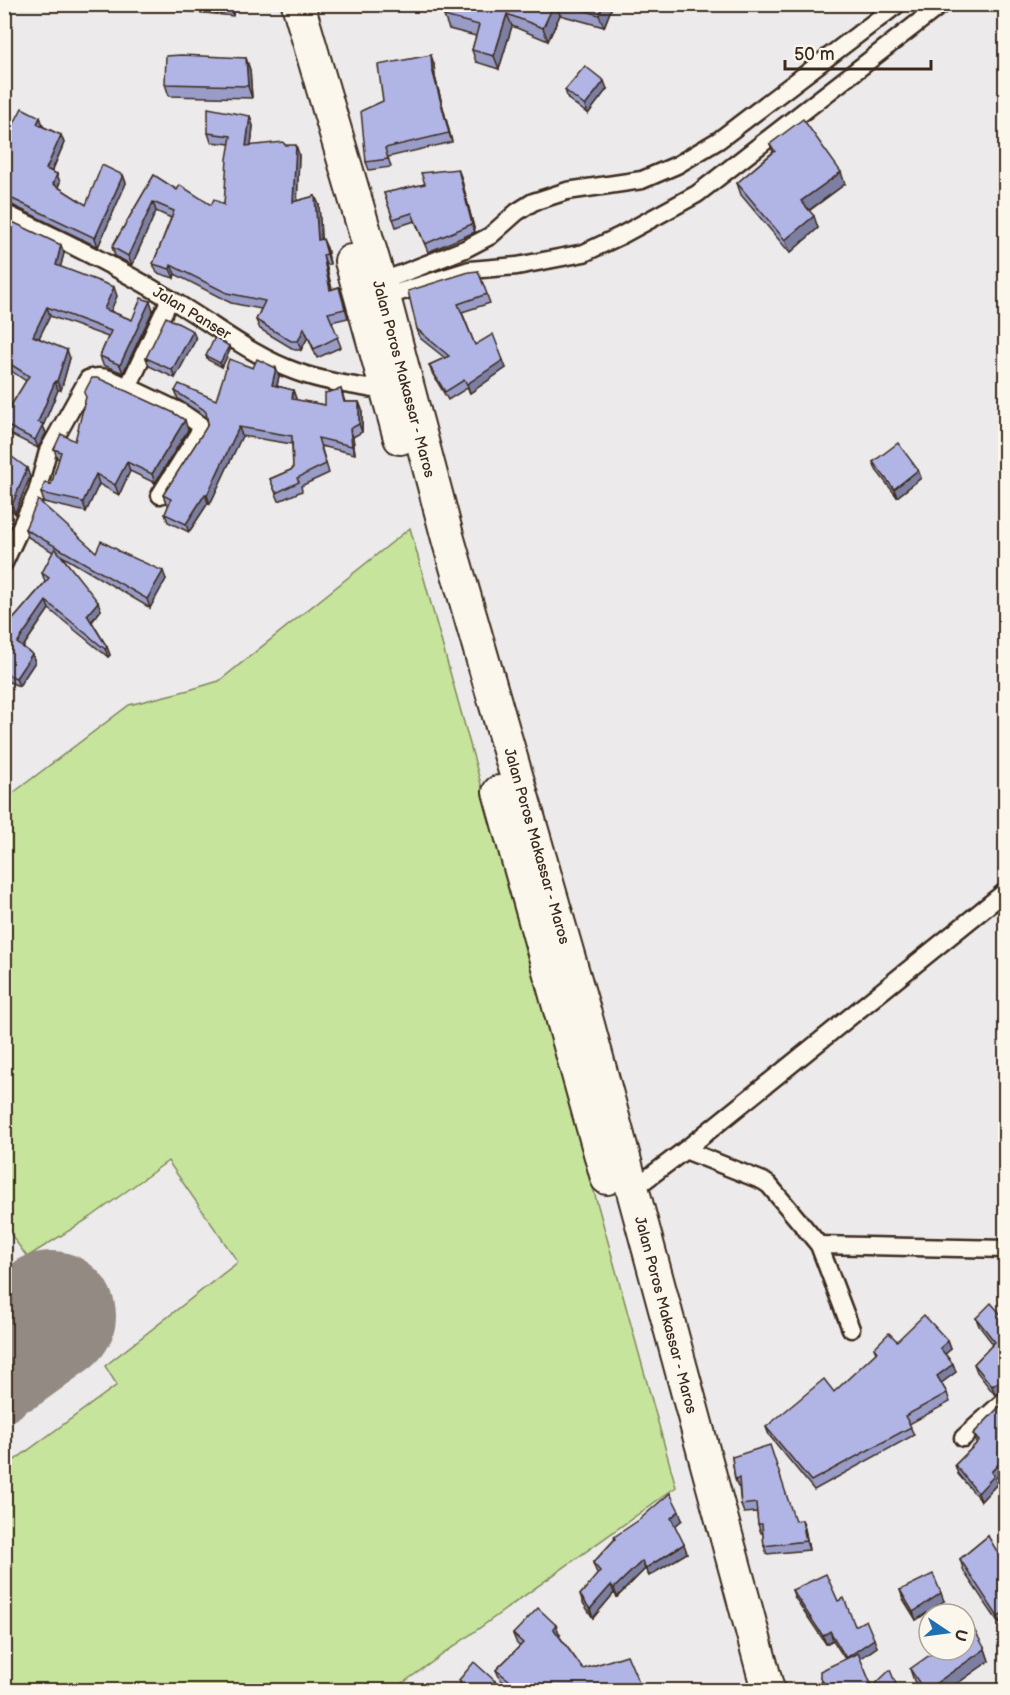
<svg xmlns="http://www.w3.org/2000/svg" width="1010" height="1695" font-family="'Balsamiq Sans',sans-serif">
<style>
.green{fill:#c6e49c;stroke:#80875d;stroke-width:1.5}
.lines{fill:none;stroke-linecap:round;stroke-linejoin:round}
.taxiway{stroke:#948a84;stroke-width:52}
.runway{stroke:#948a84;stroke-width:130}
.street-casing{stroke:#3b2a1e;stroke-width:21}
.highway-casing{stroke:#3b2a1e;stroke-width:36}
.street{stroke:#fbf7ec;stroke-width:16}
.highway{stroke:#fbf7ec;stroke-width:32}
.wall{fill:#989cc6;stroke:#3b2a1e;stroke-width:1.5}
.shaded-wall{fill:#7c7fa1;stroke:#3b2a1e;stroke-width:1.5}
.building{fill:#b1b5e6;stroke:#3b2a1e;stroke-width:1.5}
.labels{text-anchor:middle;stroke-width:4.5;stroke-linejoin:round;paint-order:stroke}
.street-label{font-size:15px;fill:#3b2a1e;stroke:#fbf7ec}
</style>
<rect width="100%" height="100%" fill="#eceaeb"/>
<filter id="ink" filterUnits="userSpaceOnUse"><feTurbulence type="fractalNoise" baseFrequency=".0167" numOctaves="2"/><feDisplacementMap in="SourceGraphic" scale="12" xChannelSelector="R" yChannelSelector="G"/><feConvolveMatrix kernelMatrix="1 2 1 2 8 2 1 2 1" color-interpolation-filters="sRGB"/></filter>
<g filter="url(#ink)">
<!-- green -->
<path class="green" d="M410,528L676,1487L393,1690H5L4,1468L117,1385L105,1366L238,1262L168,1161L91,1217L27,1257L5,1226V799L129,705L189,690L219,681Z"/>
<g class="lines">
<!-- taxiway -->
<path class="taxiway" d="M4,1296C23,1324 32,1371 4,1396"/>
<!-- runway -->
<path class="runway" d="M4,1350L51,1316"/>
<defs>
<g id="street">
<path d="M4,213C61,239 117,267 170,299C212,323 251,356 297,372C325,382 356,386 386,391"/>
<path d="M378,283L465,249L490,236L517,212L533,202L567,191L642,180L677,165L719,140L898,4"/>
<path d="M384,297L470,270L517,266L584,253L620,236L697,194L942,4"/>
<path d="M128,387L181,412L200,425V431L160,495"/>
<path d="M4,563L37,492L48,451L88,379C102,373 114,381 128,387L170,299"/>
<path d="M685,1150L763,1181L769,1185L819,1245L851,1329"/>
<path d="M632,1190L685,1150L1006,891"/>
<path d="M819,1245L1006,1249"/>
<path d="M963,1438L1006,1399"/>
</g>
<g id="highway">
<path d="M298,4L384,297L448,539L587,1021L768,1690"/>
<path d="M351,261L400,438"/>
<path d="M499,792L607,1178"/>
</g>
</defs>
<!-- street casing -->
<use href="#street" class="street-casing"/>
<!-- highway casing -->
<use href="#highway" class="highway-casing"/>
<!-- street -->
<use href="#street" class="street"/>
<!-- highway -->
<use href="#highway" class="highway"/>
</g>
<!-- wall -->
<g class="wall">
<path d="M173,4H234L233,16L175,10Z"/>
<path d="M449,4H613L604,27L560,15L548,41L512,26L499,69L476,62L472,50L476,36L449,29L444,16Z"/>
<path d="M246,58L250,70L252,98L169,96L165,84Z"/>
<path d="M434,64L435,77L452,142L388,157L391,167L369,170L366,162L383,101Z"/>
<path d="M607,89L588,114L568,99L565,90Z"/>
<path d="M250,116L253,126L251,146L285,145L299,154L297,201L315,196L319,205L321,240L327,248L330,264L326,265L332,289L339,287L348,318L331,322L341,347L317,358L308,337L301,350H295L260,329L256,320L261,309L231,303L175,274L174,278L157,273L153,264L171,218L156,211L132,265L115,256L112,247L154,175L177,190L211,205H224L230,144L211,142L208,133Z"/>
<path d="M40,117L42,126L61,135L64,143L52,172L60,182L58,187L86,205L123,175L126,183L98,247L8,203H4V143Z"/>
<path d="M770,144L845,184L809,211L818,228L790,253L741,195L737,183L773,152Z"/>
<path d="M458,169L461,177L475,232L428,252L415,221L396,227L384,193L425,184Z"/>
<path d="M4,218L64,253L60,267L117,296L110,311L132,320L153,310L123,373L103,365L100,356L108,337L50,316L39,338L70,358L61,390H58L43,426L46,433L38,448L4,431V407L9,409L26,381L4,366Z"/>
<path d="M478,271L490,303L462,312L475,345L506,368L470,393L467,388L448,400L432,373L429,365L445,358L420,338L417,329Z"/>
<path d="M196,339L175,378L149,366L146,358Z"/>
<path d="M230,350L222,367L208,360L206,356Z"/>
<path d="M253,368L279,376L277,386L293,390L296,400L325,405L341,389L345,402H359L362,410V432L353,437L355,454L321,446L329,473L301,486L302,491L279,501L270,479L293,469L292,444L242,436L210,504L208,503L189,532L168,522L165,514L169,505L166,503L163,495L206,428L208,423L206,417L178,399L175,391L216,400Z"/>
<path d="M188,430L155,483L130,471L119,495L99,484L86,512L44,502L41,493L51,485L59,459L57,458L54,449L75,441Z"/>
<path d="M4,451L30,477L15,513L4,505Z"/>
<path d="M873,462L918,470L921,478L897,497L876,470Z"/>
<path d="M25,529L96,552H119L166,579L150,608L62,556L101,610L92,622L107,647L110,655L108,657L49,609L23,647L32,654L35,662L19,686L4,680V630L45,582L42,573L53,552L28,537Z"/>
<path d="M976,1318L1005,1319V1389H1003L995,1395L977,1372L974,1364L993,1344L979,1326Z"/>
<path d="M897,1341H948L951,1349L945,1354L953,1364L956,1372L941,1383L947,1393L950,1402L909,1424L914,1435L814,1490L769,1435L766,1427L834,1392L876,1353L874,1348Z"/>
<path d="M1005,1401L995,1479L997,1484L981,1501L958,1474L955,1465L977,1443L973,1434Z"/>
<path d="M732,1457L795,1521L802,1520L805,1529L809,1550L767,1554L764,1546L763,1533H761L758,1524L757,1512L744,1513L741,1505L739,1487H738L735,1479Z"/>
<path d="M679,1511L682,1520L675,1526L687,1553L649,1576L645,1569L617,1597L614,1593L593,1618L583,1603L580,1595L598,1574L596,1571L593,1563L615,1539L614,1537Z"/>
<path d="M988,1536L1003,1629L964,1572L960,1559Z"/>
<path d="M792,1590L838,1601L855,1626L877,1647L860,1659L872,1687L899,1690H827L823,1686L820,1678L845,1659L833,1640L826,1644L795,1598Z"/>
<path d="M900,1590L944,1601L916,1620L903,1599Z"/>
<path d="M513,1634L560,1635L559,1636L583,1669L642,1690H514L500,1679L496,1670L520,1646L517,1644Z"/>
<path d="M985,1649L989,1661L948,1690H920L914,1681L910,1669Z"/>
<path d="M459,1680L495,1681L498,1690H464L462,1688Z"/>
</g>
<!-- shaded-wall -->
<g class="shaded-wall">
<path d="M230,4H234L233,16L230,8Z"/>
<path d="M554,4H556L560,15L548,41L543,28Z"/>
<path d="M603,4H613L604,27L599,15Z"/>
<path d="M507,14L512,26L499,69L494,56Z"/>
<path d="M431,55L434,64L435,77L452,142L449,133L432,69Z"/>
<path d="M246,58L250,70L252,98L248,86Z"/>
<path d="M604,81L607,89L588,114L585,106Z"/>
<path d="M250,116L253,126L250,155L246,146Z"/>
<path d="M40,117L43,125L40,132L37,124Z"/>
<path d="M61,135L64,143L49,177L46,169Z"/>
<path d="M296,145L299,154L297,211L293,202Z"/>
<path d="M458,169L461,177L475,232L472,224Z"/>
<path d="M841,172L845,184L805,213L801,201Z"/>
<path d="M57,174L60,182L56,192L53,184Z"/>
<path d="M123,175L126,183L98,247L95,238Z"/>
<path d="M315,196L319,205L322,250L318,240Z"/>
<path d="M153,202L156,211L132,265L128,256Z"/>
<path d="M814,216L818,228L790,253L785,240Z"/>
<path d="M323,239L327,248L330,264L327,254Z"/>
<path d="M61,245L64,253L59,273L56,265Z"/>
<path d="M323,255L326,265L334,299L330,290Z"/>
<path d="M171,265L175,274L174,278L170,269Z"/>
<path d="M114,287L117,296L108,318L104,309Z"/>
<path d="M150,301L153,310L123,373L120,365Z"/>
<path d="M47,307L50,316L36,344L33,336Z"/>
<path d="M304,328L308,337L301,350L298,341Z"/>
<path d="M193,331L196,339L175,378L172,370Z"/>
<path d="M229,346L230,350L222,367L220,363Z"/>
<path d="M67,350L70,358L61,390L57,381Z"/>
<path d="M503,360L506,368L470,393L467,384Z"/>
<path d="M276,368L279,376L275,394L272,385Z"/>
<path d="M55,381L58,390L43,426L46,433L38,448L35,440L38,422Z"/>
<path d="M293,390L296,398L295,408L292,399Z"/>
<path d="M359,402L362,410V432L359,424Z"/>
<path d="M185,420L188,430L155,483L152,474Z"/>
<path d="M239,427L242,436L210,504L207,495Z"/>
<path d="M350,429L353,437L355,454L352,446Z"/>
<path d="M127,462L130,471L119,495L115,485Z"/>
<path d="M27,468L30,477L15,513L12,505Z"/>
<path d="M918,470L921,478L897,497L894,489Z"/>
<path d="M96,474L99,484L86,512L83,502Z"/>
<path d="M205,494L208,503L189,532L186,524Z"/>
<path d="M163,571L166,579L150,608L147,599Z"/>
<path d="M46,601L49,609L20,651L17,643Z"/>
<path d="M98,602L101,610L90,623L87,615Z"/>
<path d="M107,647L110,655L108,657L105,649Z"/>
<path d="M32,654L35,662L19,686L16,678Z"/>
<path d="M948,1341L951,1349L943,1356L940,1348Z"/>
<path d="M953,1364L956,1372L940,1384L937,1376Z"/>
<path d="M1000,1381L1003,1389L995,1395L992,1386Z"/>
<path d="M1005,1457V1469L995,1479L997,1484L981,1501L978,1493L991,1472Z"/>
<path d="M679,1511L682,1520L674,1527L671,1518Z"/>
<path d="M802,1520L805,1529L809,1550L806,1541Z"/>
<path d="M684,1544L687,1553L649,1576L646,1568Z"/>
<path d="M642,1561L645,1569L617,1597L614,1588Z"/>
<path d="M611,1585L614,1593L593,1618L590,1609Z"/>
<path d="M941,1593L944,1601L916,1620L913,1612Z"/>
<path d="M1005,1612V1627L1003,1629L998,1617Z"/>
<path d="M556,1625L560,1635L557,1638L553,1628Z"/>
<path d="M830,1631L833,1640L826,1644L823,1636Z"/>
<path d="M874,1639L877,1647L849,1666L846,1658Z"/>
<path d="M985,1649L989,1661L948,1690H926Z"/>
<path d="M495,1681L498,1690H486Z"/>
</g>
<!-- building -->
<g class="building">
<path d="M198,4H230V8Z"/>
<path d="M449,4H554L543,28L507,14L494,56L472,50L479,25L444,16Z"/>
<path d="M564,4H603L599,15Z"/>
<path d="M181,55L246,58L248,86L165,84L166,56Z"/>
<path d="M431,55L432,69L449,133L385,148L388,159L366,162L361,111L383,101L378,65Z"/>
<path d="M585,66L604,81L585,106L565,90Z"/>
<path d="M22,108L40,117L37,124L61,135L46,169L57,174L53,184L86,205L102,165L123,175L95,238L4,195V143Z"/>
<path d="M208,108L250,116L246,146L283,142L285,145H296L293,202L315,196L318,240L323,239L327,254L323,255L330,290L339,287L345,309L328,313L338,337L314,349L304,328L298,341H291L256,320L265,301L227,293L171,265L170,269L153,264L174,211L153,202L128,256L112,247L154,175L177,190L180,185L211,205L214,199L224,205L227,159L231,136L208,133Z"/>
<path d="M803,119L841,172L801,201L814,216L785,240L737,183L775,151L770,144Z"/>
<path d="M458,169L472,224L425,244L412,213L393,219L384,193L425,184L421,173Z"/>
<path d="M4,218L61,245L56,265L114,287L104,309L132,320L141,298L150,301L120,365L100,356L111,331L47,307L33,336L67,350L57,381H55L38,422L43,424L35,440L4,424V407L9,409L29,376L4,360Z"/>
<path d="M478,271L487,294L458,304L475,345L493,334L503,360L467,384L464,380L445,392L429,365L449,356L417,329L408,291L469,272Z"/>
<path d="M166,317L193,331L172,370L146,358Z"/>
<path d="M215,337L229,346L220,363L206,356Z"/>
<path d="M229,359L253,368L257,359L276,368L272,385L293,390L292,399L325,405V393L341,389L344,402H359V424L350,429L352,446L318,438L326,464L297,478L299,482L276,493L270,479L293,469L292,436L239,427L207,495L205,494L186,524L165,514L171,499L163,495L206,428L208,423L206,412L203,409L175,391L179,384L216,400Z"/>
<path d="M92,378H98L172,412L185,420L152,474L127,462L115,485L96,474L83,502L41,493L45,482L51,485L61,452L54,449L61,434L75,441L86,397L84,393Z"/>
<path d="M898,443L918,470L894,489L873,462Z"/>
<path d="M4,451L27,468L12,505L4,499Z"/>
<path d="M38,500L96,552L101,541L118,550V551L163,571L147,599L25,529Z"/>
<path d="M55,548L98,602L87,615L107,647L105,649L46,601L17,643L32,654L16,678L4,673V630L49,578L42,573Z"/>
<path d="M991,1303L1005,1319V1381H1000L992,1386L974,1364L995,1342L976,1318Z"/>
<path d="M924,1315L948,1341L940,1348L953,1364L937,1376L947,1393L905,1416L911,1427L811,1481L766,1427L824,1379L834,1392L877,1352L874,1348L889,1333L897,1341Z"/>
<path d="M1005,1401V1457L991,1472L994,1476L978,1493L955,1465L979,1441L973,1434Z"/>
<path d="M770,1445L795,1521L802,1520L806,1541L764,1546L762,1524H758L756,1503L741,1505L739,1478L735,1479L732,1457Z"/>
<path d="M670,1493L679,1511L671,1518L684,1544L646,1568L642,1561L614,1588L611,1585L590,1609L580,1595L600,1571L593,1563L615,1539L614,1537L639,1520Z"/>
<path d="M988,1536L1005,1565V1612L998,1617L960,1559Z"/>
<path d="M826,1574L838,1601L844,1598L855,1626L866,1620L874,1639L846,1658L830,1631L823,1636L792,1590Z"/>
<path d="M933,1574L941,1593L913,1612L900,1590Z"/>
<path d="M538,1608L556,1625L553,1628L583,1669L627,1655L642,1690H522L496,1670L523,1643L513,1634Z"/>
<path d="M972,1626L985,1649L926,1690H924L910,1669L937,1650H965V1630Z"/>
<path d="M858,1653L872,1687L890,1670L898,1689L896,1690H843L841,1688L837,1690H830L820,1678V1671Z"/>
<path d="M474,1662L495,1681L486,1690H470L459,1680Z"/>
</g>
</g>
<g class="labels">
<!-- street labels -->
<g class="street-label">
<text transform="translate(192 313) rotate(31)" y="5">Jalan Panser</text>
<text transform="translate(404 379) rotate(75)" y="5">Jalan Poros Makassar - Maros</text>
<text transform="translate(537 846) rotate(74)" y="5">Jalan Poros Makassar - Maros</text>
<text transform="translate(666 1315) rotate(75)" y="5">Jalan Poros Makassar - Maros</text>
</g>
</g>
<!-- margin -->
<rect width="1010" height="1695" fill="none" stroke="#fbf7ec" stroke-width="24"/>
<rect x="12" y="12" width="986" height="1671" fill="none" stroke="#3b2a1e" stroke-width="2" filter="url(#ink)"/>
<!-- north arrow -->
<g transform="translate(947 1632) rotate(103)"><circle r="28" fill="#fbf7ec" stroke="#aea59a" stroke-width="1.5"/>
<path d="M0-4.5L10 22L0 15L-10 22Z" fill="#1f6fb2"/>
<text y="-9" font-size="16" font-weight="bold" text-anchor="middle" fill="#3b2a1e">U</text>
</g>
<!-- scale -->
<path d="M785 60v9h146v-9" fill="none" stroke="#3b2a1e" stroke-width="3"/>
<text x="794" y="60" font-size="18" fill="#3b2a1e" stroke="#fbf7ec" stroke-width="4.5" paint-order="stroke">50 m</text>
</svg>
